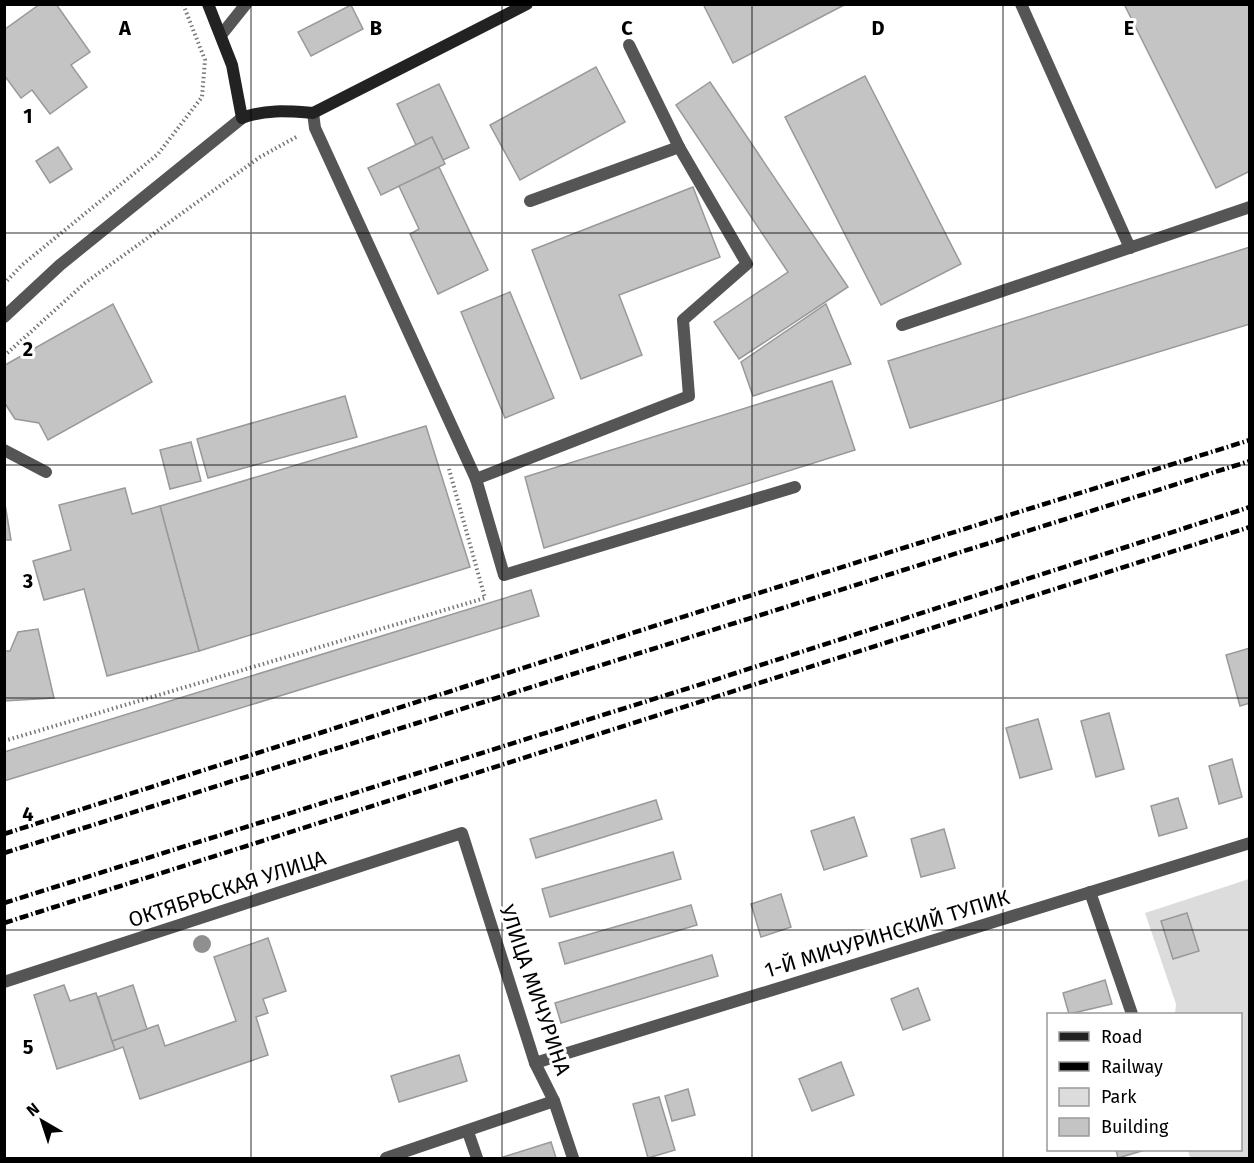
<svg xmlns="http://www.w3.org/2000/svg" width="1254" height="1163" font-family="'Fira Sans',sans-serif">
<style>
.green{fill:#dcdcdc}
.building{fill:#c4c4c4;stroke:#999;stroke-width:1.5}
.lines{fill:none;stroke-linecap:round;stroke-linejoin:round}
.path{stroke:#777;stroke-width:4;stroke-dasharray:1.5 3;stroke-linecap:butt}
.service{stroke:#555;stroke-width:12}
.minor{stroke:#555;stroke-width:12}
.tertiary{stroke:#555;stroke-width:12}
.secondary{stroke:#222;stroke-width:12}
.rail{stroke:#000;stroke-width:4.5;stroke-dasharray:9 3 1.5 3;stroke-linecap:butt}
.tree{fill:#8f8f8f}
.grid{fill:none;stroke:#000;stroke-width:1.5;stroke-opacity:0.55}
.labels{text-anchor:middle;stroke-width:6;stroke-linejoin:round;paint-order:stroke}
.street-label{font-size:21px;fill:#000;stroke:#fff}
.grid-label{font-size:20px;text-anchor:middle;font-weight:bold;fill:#000;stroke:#fff;stroke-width:6;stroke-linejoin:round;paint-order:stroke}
</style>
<rect width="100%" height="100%" fill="#fff"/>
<!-- green -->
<path class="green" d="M1249,879V1158H1190L1188,1150H1240V1014H1175L1176,1004L1145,913Z"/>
<!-- building -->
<g class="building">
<path d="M40,4H56L90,52L71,65L87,87L50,114L32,90L21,98L4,75V30Z"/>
<path d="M703,4H846L733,63Z"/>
<path d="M1124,4H1250V171L1216,188Z"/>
<path d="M351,5L363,29L311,56L298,32Z"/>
<path d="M596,67L625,122L520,180L490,125Z"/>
<path d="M865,76L961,264L881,305L785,117Z"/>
<path d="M710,82L848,287L739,359L714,322L788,272L676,105Z"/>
<path d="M439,84L469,148L443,160L432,137L416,145L397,104Z"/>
<path d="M432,137L445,164L381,195L368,168Z"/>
<path d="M58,147L72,169L50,183L36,161Z"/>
<path d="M439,167L488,270L438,294L410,234L419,229L399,186Z"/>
<path d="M693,187L720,257L619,295L642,355L581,379L532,250Z"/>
<path d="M1250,247V324L910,428L888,361Z"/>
<path d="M510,292L554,398L505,418L461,312Z"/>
<path d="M113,304L152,382L48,440L39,423L15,419L4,402L5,365Z"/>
<path d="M826,304L851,364L753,396L741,362Z"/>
<path d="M832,381L855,450L544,548L525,477Z"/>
<path d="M345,396L357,437L208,478L197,439Z"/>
<path d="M426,426L470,567L199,651L160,506Z"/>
<path d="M191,442L201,481L170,489L160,450Z"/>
<path d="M125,488L132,514L160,506L199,651L107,676L84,589L44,600L33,561L71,550L59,505Z"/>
<path d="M4,498L11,540H4Z"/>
<path d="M531,590L539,616L4,781V752Z"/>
<path d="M38,629L54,698L4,701V651H10L18,632Z"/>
<path d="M1250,648V703L1240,706L1226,655Z"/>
<path d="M1109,713L1124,769L1096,777L1081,721Z"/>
<path d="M1038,719L1052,769L1020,778L1006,728Z"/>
<path d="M1232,759L1242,797L1219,804L1209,766Z"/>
<path d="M1178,798L1187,828L1159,836L1151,806Z"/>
<path d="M656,800L662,819L536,858L530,839Z"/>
<path d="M854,817L867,856L824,870L811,831Z"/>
<path d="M944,829L955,868L921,877L911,839Z"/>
<path d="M673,852L681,879L550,917L542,889Z"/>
<path d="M781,894L791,927L761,937L751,904Z"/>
<path d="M691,905L697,925L565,964L559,943Z"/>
<path d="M1187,913L1199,951L1173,959L1161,921Z"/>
<path d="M268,938L286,991L263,999L268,1013L256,1017L268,1055L140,1099L123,1047L115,1050L112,1041L158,1025L165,1046L236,1021L214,957Z"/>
<path d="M712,955L718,976L561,1023L555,1003Z"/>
<path d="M1105,980L1112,1004L1069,1014L1063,993Z"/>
<path d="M64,985L70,1001L96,993L115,1050L57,1069L34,995Z"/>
<path d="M133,985L147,1029L112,1041L98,997Z"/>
<path d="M918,988L930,1020L903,1030L891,999Z"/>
<path d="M459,1055L467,1081L399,1102L391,1076Z"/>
<path d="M841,1062L854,1095L812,1111L799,1079Z"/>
<path d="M688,1089L695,1115L672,1121L665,1096Z"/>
<path d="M659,1097L675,1150L648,1158L633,1104Z"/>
<path d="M551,1142L556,1158H503V1157Z"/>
<path d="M1116,1150H1145L1118,1158Z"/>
</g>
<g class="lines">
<!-- path -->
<g class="path">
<path d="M4,284L22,265L158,154L202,97L205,60L183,4"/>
<path d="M4,356L85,283L260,157L298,136"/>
<path d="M4,741L485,598L449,469"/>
</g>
<!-- service -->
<g class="service">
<path d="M1021,4L1130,248"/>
<path d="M222,34L246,4"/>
<path d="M629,45L679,147"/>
<path d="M313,113L315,128L476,479L504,575L795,487"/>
<path d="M902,325L1250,207"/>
<path d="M4,450L46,472"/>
<path d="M476,479L689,396L683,320L747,264L679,147L530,201"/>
<path d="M1090,892L1132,1014"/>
<path d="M468,1132L477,1158"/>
<path d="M386,1158L554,1101"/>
</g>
<!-- minor -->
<g class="minor">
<path d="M4,982L462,833L535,1063L554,1101L573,1158"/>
<path d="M535,1063L1250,843"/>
</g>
<!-- tertiary -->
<path class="tertiary" d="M4,317L60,265L242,118"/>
<!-- secondary -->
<path class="secondary" d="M208,4L232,65L242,118C266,109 287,111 313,113L527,4"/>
<!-- rail -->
<g class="rail">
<path d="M4,834L717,606L1250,440"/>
<path d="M4,853L1250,461"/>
<path d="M4,903L708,682L1250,507"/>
<path d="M4,923L1250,527"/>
</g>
</g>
<!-- trees -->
<circle class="tree" cx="202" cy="944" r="9"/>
<!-- grid -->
<path class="grid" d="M251,4V1158M502,4V1158M752,4V1158M1003,4V1158M4,233H1250M4,465H1250M4,698H1250M4,930H1250"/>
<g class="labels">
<!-- street labels -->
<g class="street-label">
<text transform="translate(227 889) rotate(-18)" y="7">ОКТЯБРЬСКАЯ УЛИЦА</text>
<text transform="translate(887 934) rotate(-17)" y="7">1-Й МИЧУРИНСКИЙ ТУПИК</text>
<text transform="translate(535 990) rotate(71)" y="7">УЛИЦА МИЧУРИНА</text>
</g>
</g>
<g class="grid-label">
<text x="125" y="35">A</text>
<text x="376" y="35">B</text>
<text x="627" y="35">C</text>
<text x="878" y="35">D</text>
<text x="1129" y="35">E</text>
<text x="28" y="123">1</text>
<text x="28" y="356">2</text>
<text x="28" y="588">3</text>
<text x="28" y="821">4</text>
<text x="28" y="1054">5</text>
</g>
<!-- border -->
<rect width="1254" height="1163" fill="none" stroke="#000000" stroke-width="12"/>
<!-- legend -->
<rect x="1047" y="1013" width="195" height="138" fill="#ffffff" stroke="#999999" stroke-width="1.5"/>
<rect x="1059" y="1032" width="30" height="9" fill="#222222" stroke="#999999" stroke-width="1.5"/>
<text x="1101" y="1043" font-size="18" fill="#000000">Road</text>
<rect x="1059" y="1062" width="30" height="9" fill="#000000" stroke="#999999" stroke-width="1.5"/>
<text x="1101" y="1073" font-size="18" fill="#000000">Railway</text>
<rect x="1059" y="1088" width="30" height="18" fill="#dcdcdc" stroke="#999999" stroke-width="1.5"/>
<text x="1101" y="1103" font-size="18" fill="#000000">Park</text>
<rect x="1059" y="1118" width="30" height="18" fill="#c4c4c4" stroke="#999999" stroke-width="1.5"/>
<text x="1101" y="1133" font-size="18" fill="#000000">Building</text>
<!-- north arrow -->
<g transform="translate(42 1121) rotate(321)" stroke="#ffffff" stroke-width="4.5" paint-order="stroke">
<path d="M0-4.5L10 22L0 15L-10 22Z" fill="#000000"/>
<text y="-9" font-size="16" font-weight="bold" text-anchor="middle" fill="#000000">N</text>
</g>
</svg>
